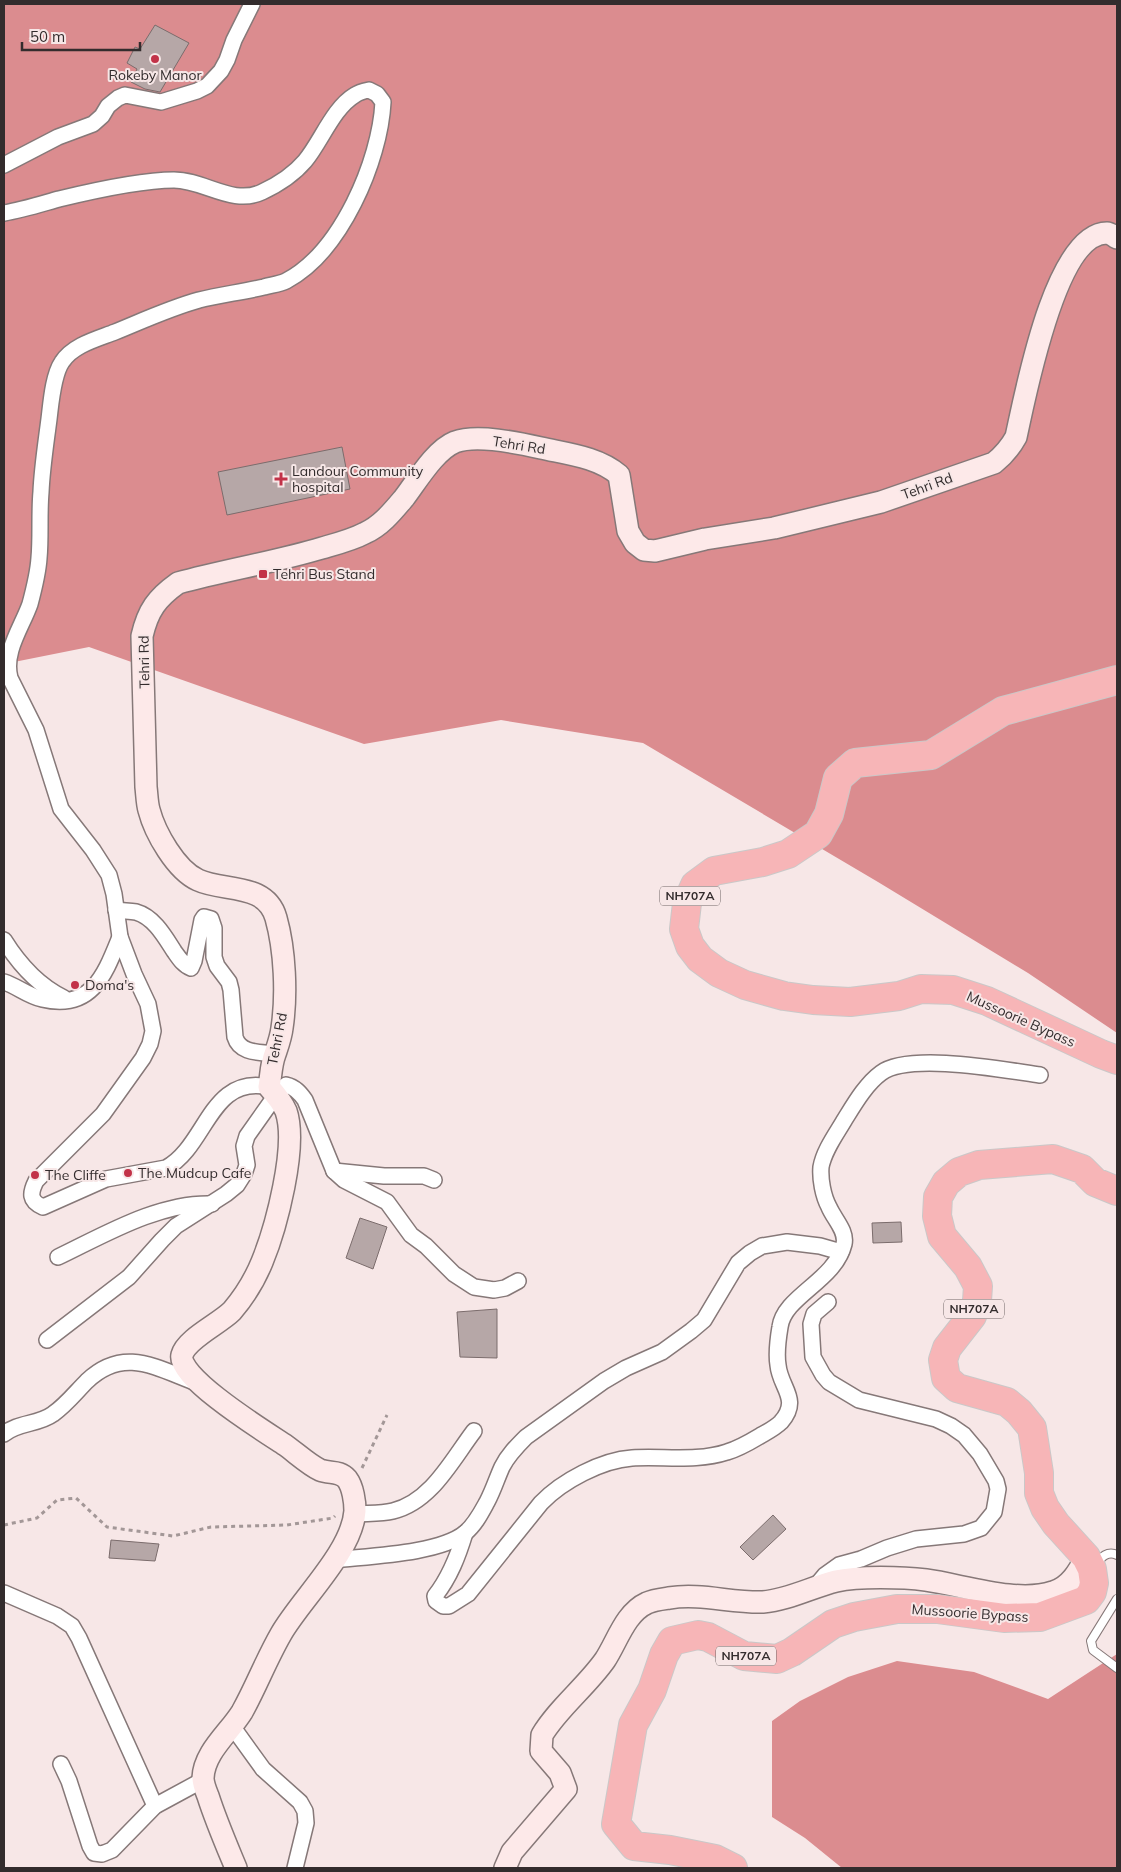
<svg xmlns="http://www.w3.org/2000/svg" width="1121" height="1872" font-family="Mulish,sans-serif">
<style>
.forest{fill:#db8c8f}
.building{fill:#b6a7a7;stroke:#7b6c6c}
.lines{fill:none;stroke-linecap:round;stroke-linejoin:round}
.lane-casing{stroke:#867878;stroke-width:10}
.street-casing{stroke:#867878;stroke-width:18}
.secondary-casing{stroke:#867878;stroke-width:24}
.highway-casing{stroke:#cac8c8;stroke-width:30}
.path{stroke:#a39797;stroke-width:3;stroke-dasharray:4 4;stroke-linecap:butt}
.lane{stroke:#fff;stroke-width:8}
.street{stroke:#fff;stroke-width:15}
.secondary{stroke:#fde9e9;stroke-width:21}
.highway{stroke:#f7b5b7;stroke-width:28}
.poi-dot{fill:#c23248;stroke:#f7e7e7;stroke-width:2}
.labels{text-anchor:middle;stroke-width:4;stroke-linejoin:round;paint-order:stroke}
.shield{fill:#f7e7e7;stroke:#6e6465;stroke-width:1}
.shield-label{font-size:12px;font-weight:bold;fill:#332c2d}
.poi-label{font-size:14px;fill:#332c2d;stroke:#f7e7e7;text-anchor:start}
.street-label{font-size:14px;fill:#332c2d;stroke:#f7e7e7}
</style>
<rect width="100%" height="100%" fill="#f7e7e7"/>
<!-- forest -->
<g class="forest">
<path d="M4,4H1117V1033L1028,973L878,882L643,743L501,720L364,744L89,647L4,664Z"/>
<path d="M1117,1654V1868H842L805,1838L772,1817V1721L800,1701L848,1677L897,1661L974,1672L1048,1699Z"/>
</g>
<!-- building -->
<g class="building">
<path d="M155,25L189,43L160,92L145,89L131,82L137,69L127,63L135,47L140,49Z"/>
<path d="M342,447L350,489L227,515L218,472Z"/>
<path d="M360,1218L387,1227L373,1269L346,1258Z"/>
<path d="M901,1222L902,1242L873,1243L872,1223Z"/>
<path d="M497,1309V1358L460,1357L457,1312Z"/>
<path d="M773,1515L786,1529L753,1560L740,1547Z"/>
<path d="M111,1540L159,1544L155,1561L109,1558Z"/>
</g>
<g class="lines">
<defs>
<g id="lane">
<path d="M1095,1565C1101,1558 1107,1550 1117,1555"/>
<path d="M1117,1599L1091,1641L1093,1650L1117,1668"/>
</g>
<g id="street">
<path d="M4,165L58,137L93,124L102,116L108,106L118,98L125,95L161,102L197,91L207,86L221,71L227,60L234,40L252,4"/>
<path d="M4,213C22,210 41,204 59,199C92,191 141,180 174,180C204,180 233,206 262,192C277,185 294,174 305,161C321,142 333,108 355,95C359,92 364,91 369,90L377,94L383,102C380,161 341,252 286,281C280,284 271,285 264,287C242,292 220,295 199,300C170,308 142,321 115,332C97,339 73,345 62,362C53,375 51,403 49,419C46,443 42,468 41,492C39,514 41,537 39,558C38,574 34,589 30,604C22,627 3,652 10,678L36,730L61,809L93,850L109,875L114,894L120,937L134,974L148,1004L153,1031L150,1044L143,1058L103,1114L36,1181C30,1193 29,1201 43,1207L106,1179L166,1168C207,1146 210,1074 269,1087"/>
<path d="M116,910C122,911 129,911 136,912C154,917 165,937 174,951C179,958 183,965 191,968L194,961L202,920L204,917L211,919L214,928V957L217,966L229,982L231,990L235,1037C240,1054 260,1052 275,1054"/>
<path d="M4,940C19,964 39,986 64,998"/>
<path d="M4,982C17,986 28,996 42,999C92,1011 105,974 120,937"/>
<path d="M334,1171L384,1176H424L434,1180"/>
<path d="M58,1257C104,1235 159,1202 212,1204"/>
<path d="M47,1340L129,1277L162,1240L176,1226L226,1194L237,1185L244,1174L247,1165L244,1146L247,1136L276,1095L286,1085C295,1087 300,1093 305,1100L334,1171L344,1180L387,1202L411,1235L426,1246L454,1274L474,1287L494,1290L505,1288L518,1281"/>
<path d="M4,1434C18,1422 38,1425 53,1414C66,1405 76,1392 87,1381C124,1346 156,1368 197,1383"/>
<path d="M355,1514C367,1513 381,1514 393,1511C431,1502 452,1460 474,1431"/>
<path d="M465,1533C458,1556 450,1577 435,1596L436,1601L443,1606H449L468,1594L541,1503C562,1481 602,1460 632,1458C663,1456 697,1462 727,1452C738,1449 750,1442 760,1436C767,1432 775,1428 781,1422C801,1399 780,1388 778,1365C776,1353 778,1339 780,1327C784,1296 835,1281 844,1244C847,1231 834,1219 829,1207C823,1196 820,1179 821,1167C824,1150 837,1133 845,1119C855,1103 866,1084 881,1073C909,1052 1004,1070 1040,1075"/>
<path d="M334,1560C367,1556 439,1554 465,1533C475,1525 481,1513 487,1502C493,1491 497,1478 502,1467C508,1455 517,1446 526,1437L604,1381L626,1368L662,1352L691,1331L704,1320L738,1263L750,1253L762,1246L787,1242L820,1246L841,1252"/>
<path d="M815,1587L825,1575L839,1565L861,1559L887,1548L916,1539L964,1534L981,1528L994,1512L998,1489L996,1481L980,1454L964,1435L951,1426L936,1419L859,1400L829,1382L823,1375L813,1357L811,1324L814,1314L828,1302"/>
<path d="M4,1593L57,1616L72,1626L79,1638L155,1806"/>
<path d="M232,1726L263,1769L300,1802L305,1811L306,1823L295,1868"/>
<path d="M61,1764L69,1781L90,1846L94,1853L102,1854L112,1850L155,1806L203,1780"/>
</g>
<g id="secondary">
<path d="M236,1868C226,1844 216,1821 208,1796C206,1791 203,1784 203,1778C204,1752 229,1733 242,1712C256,1687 266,1660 281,1634C301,1599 352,1552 355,1511C355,1502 353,1487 347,1479C339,1470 330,1474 320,1470C309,1465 295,1452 285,1445C267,1433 176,1377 182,1355C186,1339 219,1324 232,1311C244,1297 255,1279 262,1262C276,1228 298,1146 286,1111C282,1102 276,1095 269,1087C271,1076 271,1064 275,1054C278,1045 281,1037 282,1028C287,995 285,950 276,918C266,882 223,892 198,880C176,870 155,833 149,810C147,803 147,795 146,787L142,636C148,610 157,598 178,583C226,570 275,562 322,548C336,544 352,540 365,533C381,526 393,511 404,498C417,481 435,450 455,442C477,434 519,443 541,448C568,454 598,457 619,475L628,531L635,543L644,550L655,551L705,539L774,528L881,502L994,463C1004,455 1010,448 1016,437C1025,397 1055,233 1107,233C1110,233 1114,236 1117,238"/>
<path d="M505,1868L512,1852L566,1789L560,1773L541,1751L542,1735C558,1708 586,1687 605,1660C617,1642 625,1613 647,1603C653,1600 662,1599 669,1598C701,1593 731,1603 763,1602C788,1600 812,1587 836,1581C858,1576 903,1577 926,1580C963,1585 1017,1604 1053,1592C1070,1587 1079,1571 1086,1557"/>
</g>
<g id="highway">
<path d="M1117,680L1003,711L931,755L855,763L838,778L829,814L818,834L788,854L763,862L714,871L695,885L687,903L684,929L690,946L700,959L719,973L745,985L784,996L813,1000L850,1002L899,996L921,989L953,990L987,1001L1101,1054L1117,1060"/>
<path d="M733,1868L715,1859L670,1850L634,1846L616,1824L633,1725L652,1690L664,1655L672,1641L698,1635L708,1637L744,1656L777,1659L792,1652L833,1624L854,1617L897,1609H937L1004,1618L1040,1617L1086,1600L1092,1592L1094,1583L1092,1569L1086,1557L1056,1524L1045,1508L1039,1493V1473L1032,1428L1019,1412L1007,1402L957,1388L946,1378L943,1360L947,1348L972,1316L977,1301L978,1286L968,1267L942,1236L937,1216L938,1197L946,1183L959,1172L979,1165L1053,1159L1082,1169L1095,1182L1117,1191"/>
</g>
</defs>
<!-- lane casing -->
<use href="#lane" class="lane-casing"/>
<!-- street casing -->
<use href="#street" class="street-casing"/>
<!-- secondary casing -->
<use href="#secondary" class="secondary-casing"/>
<!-- highway casing -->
<use href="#highway" class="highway-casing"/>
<!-- path -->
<g class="path">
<path d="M362,1468L387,1415"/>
<path d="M4,1525L37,1518L57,1500L76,1498L107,1527L173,1536L211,1527L287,1525L333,1518L335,1516"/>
</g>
<!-- lane -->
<use href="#lane" class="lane"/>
<!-- street -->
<use href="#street" class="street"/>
<!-- secondary -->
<use href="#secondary" class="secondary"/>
<!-- highway -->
<use href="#highway" class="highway"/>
</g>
<!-- markers -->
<g class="poi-dot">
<circle cx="155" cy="59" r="5"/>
<path d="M278.5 471.5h5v5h5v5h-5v5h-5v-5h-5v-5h5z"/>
<rect x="258" y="569" width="10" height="10" rx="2.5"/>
<circle cx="75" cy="985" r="5"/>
<circle cx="128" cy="1173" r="5"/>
<circle cx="35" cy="1175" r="5"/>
</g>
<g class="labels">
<!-- shield labels -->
<g class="shield">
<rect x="660" y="886.5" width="60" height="19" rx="4"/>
<rect x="944" y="1299.5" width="60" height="19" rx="4"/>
<rect x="716" y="1646.5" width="60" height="19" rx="4"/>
</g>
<g class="shield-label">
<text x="690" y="900">NH707A</text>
<text x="974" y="1313">NH707A</text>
<text x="746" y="1660">NH707A</text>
</g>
<!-- poi labels -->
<g class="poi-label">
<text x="155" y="80" text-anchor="middle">Rokeby Manor</text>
<text x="292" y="476">Landour Community<tspan x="292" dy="16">hospital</tspan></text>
<text x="273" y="579">Tehri Bus Stand</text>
<text x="85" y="990">Doma's</text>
<text x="138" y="1178">The Mudcup Cafe</text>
<text x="45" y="1180">The Cliffe</text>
</g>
<!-- street labels -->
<g class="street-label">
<text transform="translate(519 445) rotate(9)" y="5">Tehri Rd</text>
<text transform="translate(927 486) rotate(-20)" y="5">Tehri Rd</text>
<text transform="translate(144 662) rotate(-91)" y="5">Tehri Rd</text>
<text transform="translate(1021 1019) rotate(24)" y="5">Mussoorie Bypass</text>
<text transform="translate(277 1039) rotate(-79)" y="5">Tehri Rd</text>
<text transform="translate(970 1613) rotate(4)" y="5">Mussoorie Bypass</text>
</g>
</g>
<!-- border -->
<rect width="1121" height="1872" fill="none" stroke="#332c2d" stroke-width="10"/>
<!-- scale -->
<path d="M22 42v8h118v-8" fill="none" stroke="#332c2d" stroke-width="2.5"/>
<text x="30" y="42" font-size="15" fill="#332c2d" stroke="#f7e7e7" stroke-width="4" paint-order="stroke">50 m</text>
</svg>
